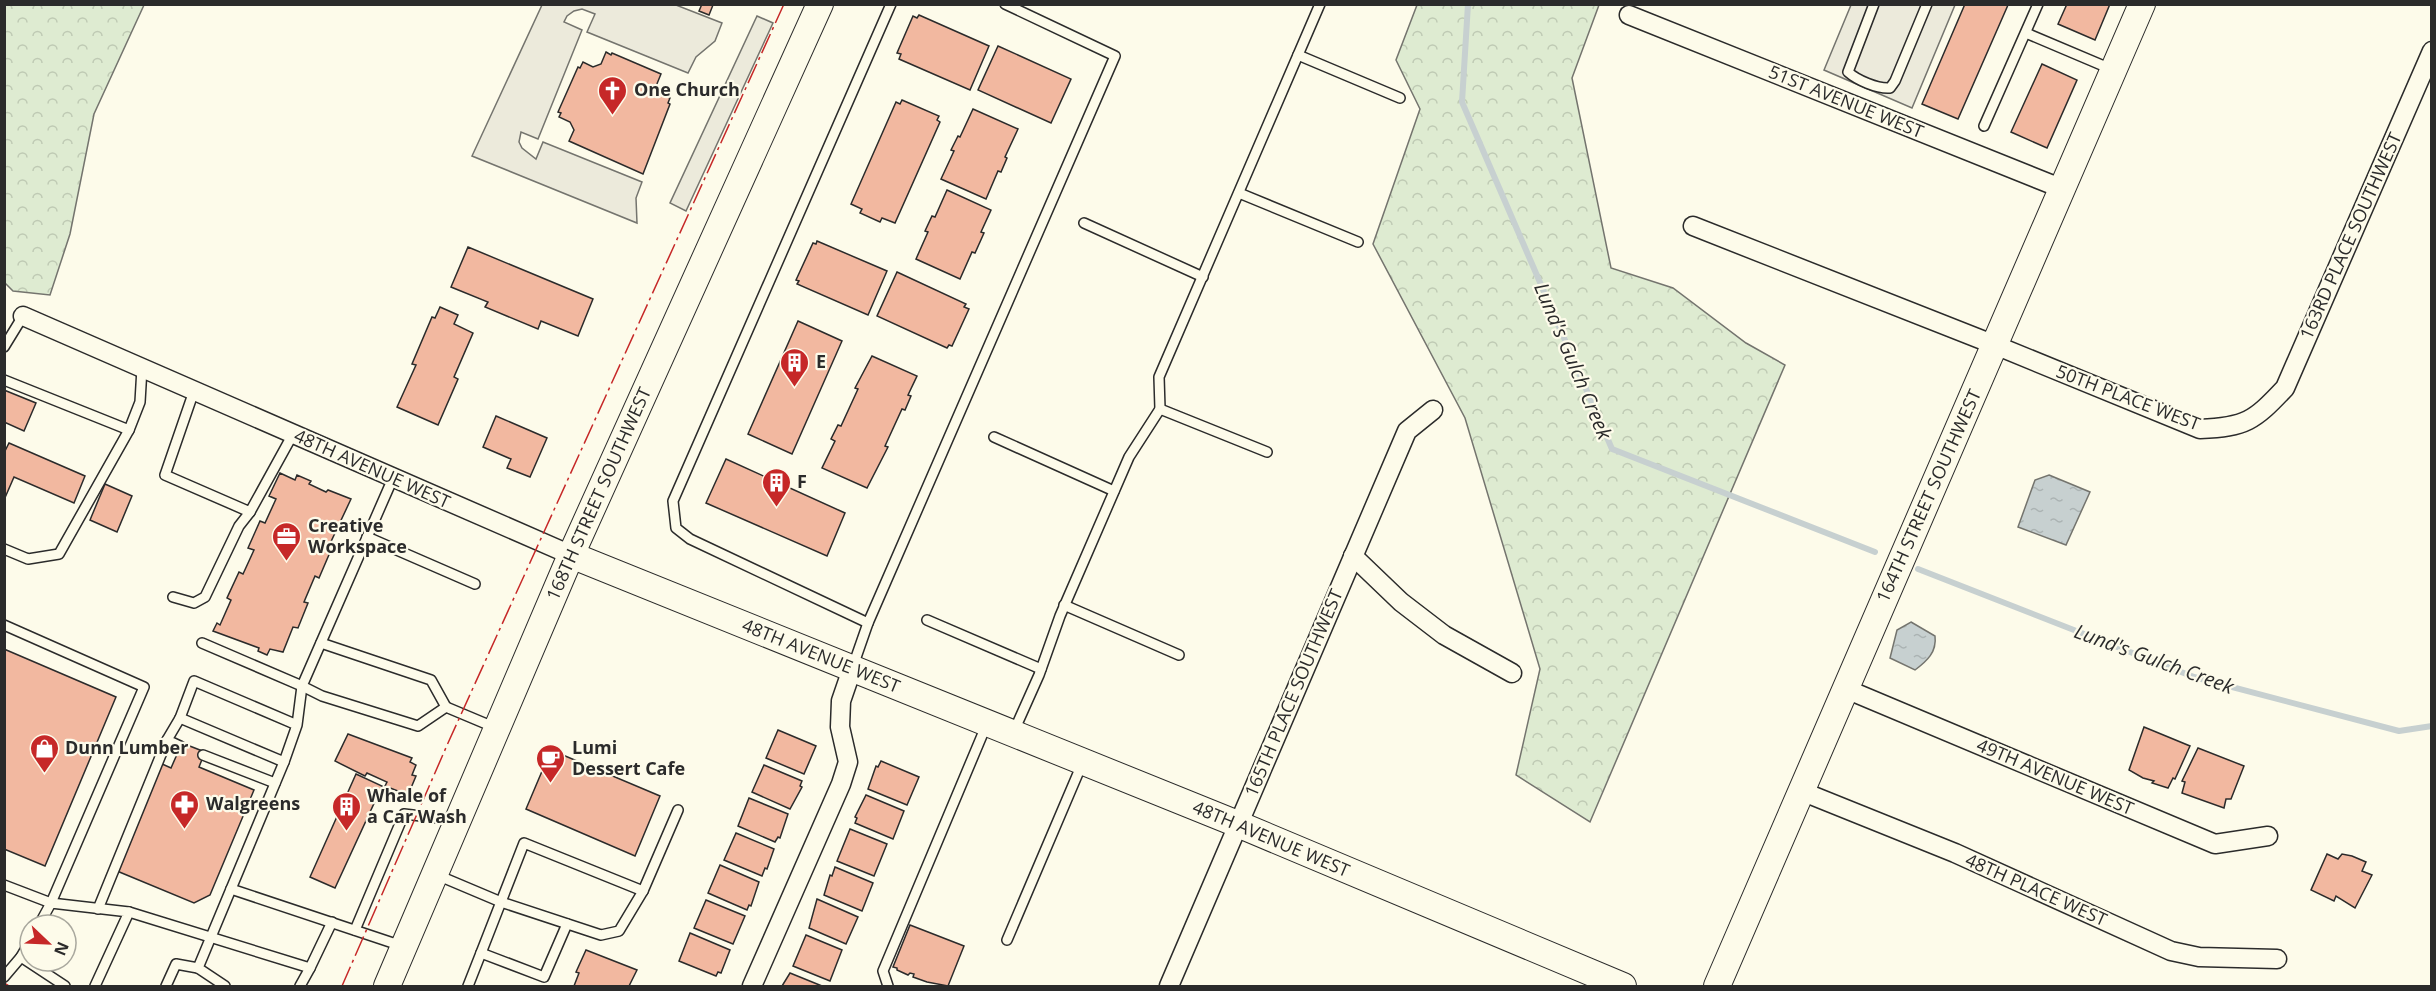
<svg xmlns="http://www.w3.org/2000/svg" width="2436" height="991" font-family="'Open Sans',sans-serif">
<style>
.forest{fill:url(#forest-crowns);stroke:#74746e;stroke-width:1.5}
.parking{fill:#eceadb;stroke:#74746e;stroke-width:1.5}
.water{fill:url(#water-ripples);stroke:#74746e;stroke-width:1.5}
.lines{fill:none;stroke-linecap:round;stroke-linejoin:round}
.stream{stroke:#c7d0d0;stroke-width:6}
.building{fill:#f2b8a0;stroke:#2b2b2b;stroke-width:1.5}
.lane-casing{stroke:#2b2b2b;stroke-width:12}
.street-casing{stroke:#2b2b2b;stroke-width:21}
.secondary-casing{stroke:#2b2b2b;stroke-width:28}
.lane{stroke:#fdfbea;stroke-width:9}
.street{stroke:#fdfbea;stroke-width:18}
.secondary{stroke:#fdfbea;stroke-width:26}
.power{stroke:#c62828;stroke-width:1.5;stroke-dasharray:21 4.5 3 4.5;stroke-linecap:butt}
.labels{text-anchor:middle;stroke-width:4.5;stroke-linejoin:round;paint-order:stroke}
.poi-label{font-size:18px;font-weight:bold;fill:#2b2b2b;stroke:#fdfbea;text-anchor:start}
.street-label{font-size:18px;fill:#2b2b2b;stroke:#fdfbea}
.water-label{font-size:20px;font-style:italic;fill:#2b2b2b;stroke:#fdfbea}
</style>
<defs>
<pattern id="forest-crowns" width="20" height="18" patternUnits="userSpaceOnUse" patternTransform="scale(1.5)"><rect width="20" height="18" fill="#deebd1"/><path d="M2 6a3 3 0 1 1 6 0M12 15a3 3 0 1 1 6 0" fill="none" stroke="#bfcab4"/></pattern>
<pattern id="water-ripples" width="26" height="14" patternUnits="userSpaceOnUse" patternTransform="scale(1.5)"><rect width="26" height="14" fill="#c7d0d0"/><path d="M2 4q2-2 4 0t4 0M15 11q2-2 4 0t4 0" fill="none" stroke="#abb3b3"/></pattern>
</defs>
<rect width="100%" height="100%" fill="#fdfbea"/>
<!-- forest -->
<g class="forest">
<path d="M4,5H144L94,114L70,234L50,295L13,291L5,283Z"/>
<path d="M1417,5H1599L1572,78L1611,268L1673,288L1746,343L1785,365L1590,822L1516,775L1540,669L1465,418L1373,244L1420,109L1396,60Z"/>
</g>
<!-- parking -->
<g class="parking">
<path d="M542,5H676L722,23L715,41L696,57L688,73L587,32L595,14L582,9L574,11L567,16L564,22L582,30L538,139L521,132L519,142L522,148L536,159L543,142L642,182L636,198L637,223L472,156Z"/>
<path d="M1851,5H1955L1912,108L1824,70Z"/>
<path d="M757,16L773,23L686,211L670,203Z"/>
</g>
<!-- water -->
<g class="water">
<path d="M2049,475L2090,492L2066,545L2018,527L2035,480Z"/>
<path d="M1911,622L1935,636C1937,652 1927,661 1915,670L1890,658L1897,630Z"/>
</g>
<g class="lines">
<!-- stream -->
<g class="stream">
<path d="M1468,4L1462,102L1612,449L1875,552"/>
<path d="M1918,569L2194,677L2399,731L2432,726"/>
</g>
</g>
<!-- building -->
<g class="building">
<path d="M702,4L713,5L709,15L699,11Z"/>
<path d="M1965,4L2008,5L1958,119L1922,104Z"/>
<path d="M2067,4H2110L2095,40L2058,24Z"/>
<path d="M919,15L989,46L970,90L899,59L901,54L897,53L913,16L917,18Z"/>
<path d="M998,46L1071,79L1051,123L978,90Z"/>
<path d="M606,52L611,55L612,53L661,74L654,91L670,98L668,103L670,104L643,174L569,141L574,130L570,122L559,117L561,113L558,112L578,67L580,68L583,62L593,67L601,64Z"/>
<path d="M2042,64L2077,80L2047,148L2011,132Z"/>
<path d="M902,100L939,116L937,120L940,122L895,223L882,218L880,222L860,213L862,209L851,204L896,102L900,104Z"/>
<path d="M973,109L1018,129L1005,157L1007,158L1001,172L998,171L986,199L941,179L954,151L951,150L958,136L960,137Z"/>
<path d="M947,190L991,210L981,232L984,233L975,253L972,252L960,279L916,259L928,232L925,231L932,216L935,217Z"/>
<path d="M817,241L887,271L868,315L797,284L799,281L796,280L813,243L816,244Z"/>
<path d="M468,247L593,299L578,336L541,321L538,329L485,307L488,302L451,287Z"/>
<path d="M897,272L966,304L964,307L969,309L952,346L949,345L947,348L877,316Z"/>
<path d="M440,307L458,315L454,324L473,333L454,377L458,379L438,425L397,407L416,365L412,364L432,317L435,318Z"/>
<path d="M798,321L842,341L792,454L748,434Z"/>
<path d="M872,356L917,376L908,395L911,396L905,410L902,409L885,446L888,447L867,488L822,468L835,441L831,439L838,425L841,426L858,389L855,388Z"/>
<path d="M4,390L36,403L24,431L4,422Z"/>
<path d="M496,416L547,438L530,477L507,468L511,459L483,447Z"/>
<path d="M9,443L85,476L74,503L14,477L4,500V453Z"/>
<path d="M726,459L845,513L827,556L706,503Z"/>
<path d="M280,473L295,480L297,475L311,481L309,484L326,492L328,490L351,499L328,548L331,550L319,578L315,576L304,602L308,603L298,628L293,627L283,652L270,649L267,655L258,651L259,648L213,631L217,623L220,625L231,600L227,598L239,572L243,574L254,550L248,548L260,521L265,523L276,499L269,496Z"/>
<path d="M105,484L132,496L117,532L90,520Z"/>
<path d="M4,649L116,697L45,866L4,849Z"/>
<path d="M2144,727L2190,746L2175,779L2173,778L2168,788L2152,783L2154,781L2143,778L2129,770Z"/>
<path d="M778,730L816,746L804,774L766,758Z"/>
<path d="M348,734L412,758L410,762L416,765L412,775L416,776L408,795L385,786L387,782L367,773L365,776L335,761Z"/>
<path d="M182,743L205,752L199,767L254,790L210,895L194,903L117,871L160,763L171,768Z"/>
<path d="M2198,748L2244,766L2231,799H2226L2224,808L2182,793L2185,782L2182,781Z"/>
<path d="M551,750L660,796L635,856L526,809Z"/>
<path d="M881,761L919,777L907,805L868,789L876,766L878,767Z"/>
<path d="M764,765L802,781L800,786L802,787L790,809L752,792Z"/>
<path d="M356,774L382,786L335,888L310,877Z"/>
<path d="M866,795L904,811L893,839L855,823L857,818L855,817Z"/>
<path d="M749,798L788,814L780,838L778,837L775,842L738,826Z"/>
<path d="M850,829L887,844L874,876L837,861Z"/>
<path d="M736,833L774,849L767,869L765,868L762,876L724,860Z"/>
<path d="M2327,854L2338,859L2342,854L2352,856L2366,862L2362,871L2372,875L2355,908L2336,896L2334,901L2311,890Z"/>
<path d="M720,865L759,882L751,906L749,905L747,910L708,893Z"/>
<path d="M835,867L873,883L862,911L824,895L830,875L832,876Z"/>
<path d="M817,899L858,917L846,944L809,928Z"/>
<path d="M706,900L745,916L733,944L694,928Z"/>
<path d="M910,925L964,946L948,986L927,982L913,977L914,974L910,973L908,975L897,970V968L893,967Z"/>
<path d="M690,933L730,950L721,973L718,972L716,976L679,961Z"/>
<path d="M806,935L842,950L830,981L793,966Z"/>
<path d="M586,950L637,970L629,986H574L579,973L576,972Z"/>
<path d="M790,973L822,986H782Z"/>
</g>
<g class="lines">
<defs>
<g id="lane">
<path d="M891,4L673,501L676,528L690,539L868,623L1115,56L1005,4"/>
<path d="M1874,4L1848,72C1857,80 1877,89 1890,88L1895,81L1927,4"/>
<path d="M2026,33L2111,69"/>
<path d="M1298,55L1400,98"/>
<path d="M1984,126L2038,4"/>
<path d="M1239,193L1358,242"/>
<path d="M1084,223L1203,277"/>
<path d="M4,347L23,316"/>
<path d="M4,380L129,430L140,402L142,368"/>
<path d="M194,391L165,475L250,512L293,434"/>
<path d="M1160,409L1267,452"/>
<path d="M994,437L1114,491"/>
<path d="M393,478L302,686L322,696L418,726L446,707L496,728"/>
<path d="M367,537L475,584"/>
<path d="M4,549L28,559L59,554L129,430"/>
<path d="M173,597L194,603L205,597L239,526L250,512"/>
<path d="M1064,605L1179,655"/>
<path d="M927,620L1041,669"/>
<path d="M4,625L144,687L51,903L4,885"/>
<path d="M202,643L302,686L297,725L194,681L180,718L284,762L297,725"/>
<path d="M321,643L431,680L446,707"/>
<path d="M853,666L868,623"/>
<path d="M180,718L167,740L180,746"/>
<path d="M1014,731L1039,675L1060,616L1129,457L1160,409L1159,377L1320,4"/>
<path d="M203,755L275,783"/>
<path d="M437,875L501,902L601,935L619,931L643,891L678,810"/>
<path d="M231,889L402,946"/>
<path d="M98,909L167,740"/>
<path d="M129,912L310,968L300,986"/>
<path d="M567,924L544,977L481,953L524,843L643,891"/>
<path d="M39,925L51,903L129,912L95,986"/>
<path d="M355,930L404,814L455,820"/>
<path d="M1007,940L1082,764"/>
<path d="M30,941L21,957L65,986"/>
<path d="M310,968L332,922"/>
<path d="M4,977L21,957"/>
<path d="M166,986L176,964L198,968"/>
<path d="M225,986L198,968L284,762"/>
<path d="M468,986L481,953"/>
<path d="M888,986L883,971L986,726"/>
</g>
<g id="street">
<path d="M1629,15L2063,189"/>
<path d="M1693,226L1995,345L2200,429C2246,427 2254,421 2285,388L2432,51"/>
<path d="M23,316L571,555"/>
<path d="M1353,556L1401,602L1444,635L1512,673"/>
<path d="M1846,689L2215,844L2268,836"/>
<path d="M1801,791L1955,853L2171,951L2199,957L2277,959"/>
<path d="M752,986L841,784L848,762L840,727L841,701L852,669"/>
<path d="M1169,986L1407,431L1433,410"/>
</g>
<g id="secondary">
<path d="M571,555L1240,825L1623,986"/>
<path d="M387,986L571,555L820,4"/>
<path d="M1717,986L2142,4"/>
</g>
</defs>
<!-- lane casing -->
<use href="#lane" class="lane-casing"/>
<!-- street casing -->
<use href="#street" class="street-casing"/>
<!-- secondary casing -->
<use href="#secondary" class="secondary-casing"/>
<!-- lane -->
<use href="#lane" class="lane"/>
<!-- street -->
<use href="#street" class="street"/>
<!-- secondary -->
<use href="#secondary" class="secondary"/>
<!-- power -->
<g class="power">
<path d="M4,983L9,986"/>
<path d="M342,986L448,743L784,4"/>
</g>
</g>
<!-- icons -->
<defs>
<symbol id="church-pin" viewBox="-11 -11 22 30"><path d="M0 17L-7.5 6A9.5 9.5 0 1 1 7.5 6Z" fill="#c62828" stroke="#fdfbea"/><path d="M-1.2-6h2.4v3.5h3.3v2.4h-3.3V6h-2.4V-.1h-3.3v-2.4h3.3Z" fill="#fff"/></symbol>
<symbol id="building-pin" viewBox="-11 -11 22 30"><path d="M0 17L-7.5 6A9.5 9.5 0 1 1 7.5 6Z" fill="#c62828" stroke="#fdfbea"/><path d="M-4-6H4V6H1V3H-1V6H-4ZM-2.5-4.3h1.7v1.8h-1.7ZM.8-4.3h1.7v1.8H.8ZM-2.5-1h1.7V.8h-1.7ZM.8-1h1.7V.8H.8Z" fill="#fff"/></symbol>
<symbol id="office-pin" viewBox="-11 -11 22 30"><path d="M0 17L-7.5 6A9.5 9.5 0 1 1 7.5 6Z" fill="#c62828" stroke="#fdfbea"/><path d="M-6-3h4V-5.5h4V-3h4V5H-6ZM-1-4.5V-3h2v-1.5ZM-6 0V1H6V0Z" fill="#fff"/></symbol>
<symbol id="shop-pin" viewBox="-11 -11 22 30"><path d="M0 17L-7.5 6A9.5 9.5 0 1 1 7.5 6Z" fill="#c62828" stroke="#fdfbea"/><path d="M-5-2.5h2.3a2.7 3.5 0 0 1 5.4 0H5L5.5 6h-11ZM-1.5-2.5h3a1.5 2.3 0 0 0-3 0Z" fill="#fff"/></symbol>
<symbol id="cafe-pin" viewBox="-11 -11 22 30"><path d="M0 17L-7.5 6A9.5 9.5 0 1 1 7.5 6Z" fill="#c62828" stroke="#fdfbea"/><path d="M-5.5-4.5H6V0H3Q3 3.5 0 3.5H-2.5Q-5.5 3.5-5.5 0ZM3-3.2v2h1.7v-2ZM-6 4.5H4V6H-6Z" fill="#fff"/></symbol>
<symbol id="pharmacy-pin" viewBox="-11 -11 22 30"><path d="M0 17L-7.5 6A9.5 9.5 0 1 1 7.5 6Z" fill="#c62828" stroke="#fdfbea"/><path d="M-2-6h4v4h4v4h-4v4h-4v-4h-4v-4h4Z" fill="#fff"/></symbol>
</defs>
<g fill-rule="evenodd">
<use href="#church-pin" x="596" y="74" width="33" height="45"/>
<use href="#building-pin" x="778" y="346" width="33" height="45"/>
<use href="#building-pin" x="760" y="466" width="33" height="45"/>
<use href="#office-pin" x="270" y="520" width="33" height="45"/>
<use href="#shop-pin" x="28" y="732" width="33" height="45"/>
<use href="#cafe-pin" x="534" y="742" width="33" height="45"/>
<use href="#pharmacy-pin" x="168" y="788" width="33" height="45"/>
<use href="#building-pin" x="330" y="790" width="33" height="45"/>
</g>
<g class="labels">
<!-- poi labels -->
<g class="poi-label">
<text x="634" y="96">One Church</text>
<text x="816" y="368">E</text>
<text x="797" y="488">F</text>
<text x="308" y="532">Creative<tspan x="308" dy="21">Workspace</tspan></text>
<text x="65" y="754">Dunn Lumber</text>
<text x="572" y="754">Lumi<tspan x="572" dy="21">Dessert Cafe</tspan></text>
<text x="367" y="802">Whale of<tspan x="367" dy="21">a Car Wash</tspan></text>
<text x="206" y="810">Walgreens</text>
</g>
<!-- street labels -->
<g class="street-label">
<text transform="translate(1846 102) rotate(22)" y="6">51ST AVENUE WEST</text>
<text transform="translate(2351 236) rotate(-66)" y="6">163RD PLACE SOUTHWEST</text>
<text transform="translate(2128 398) rotate(21)" y="6">50TH PLACE WEST</text>
<text transform="translate(372 469) rotate(24)" y="6">48TH AVENUE WEST</text>
<text transform="translate(599 494) rotate(-66)" y="6">168TH STREET SOUTHWEST</text>
<text transform="translate(1929 496) rotate(-66)" y="6">164TH STREET SOUTHWEST</text>
<text transform="translate(821 656) rotate(22)" y="6">48TH AVENUE WEST</text>
<text transform="translate(1294 693) rotate(-67)" y="6">165TH PLACE SOUTHWEST</text>
<text transform="translate(2055 777) rotate(23)" y="6">49TH AVENUE WEST</text>
<text transform="translate(1271 839) rotate(23)" y="6">48TH AVENUE WEST</text>
<text transform="translate(2036 890) rotate(24)" y="6">48TH PLACE WEST</text>
</g>
<!-- water labels -->
<g class="water-label">
<text transform="translate(1573 361) rotate(67)" y="7">Lund's Gulch Creek</text>
<text transform="translate(2154 659) rotate(20)" y="7">Lund's Gulch Creek</text>
</g>
</g>
<!-- border -->
<rect width="2436" height="991" fill="none" stroke="#2b2b2b" stroke-width="12"/>
<!-- north arrow -->
<g transform="translate(48 943) rotate(113)"><circle r="28" fill="#fdfbea" stroke="#a9a89e" stroke-width="1.5"/>
<path d="M0-4.5L10 22L0 15L-10 22Z" fill="#c62828"/>
<text y="-9" font-size="16" font-weight="bold" text-anchor="middle" fill="#2b2b2b">N</text>
</g>
</svg>
